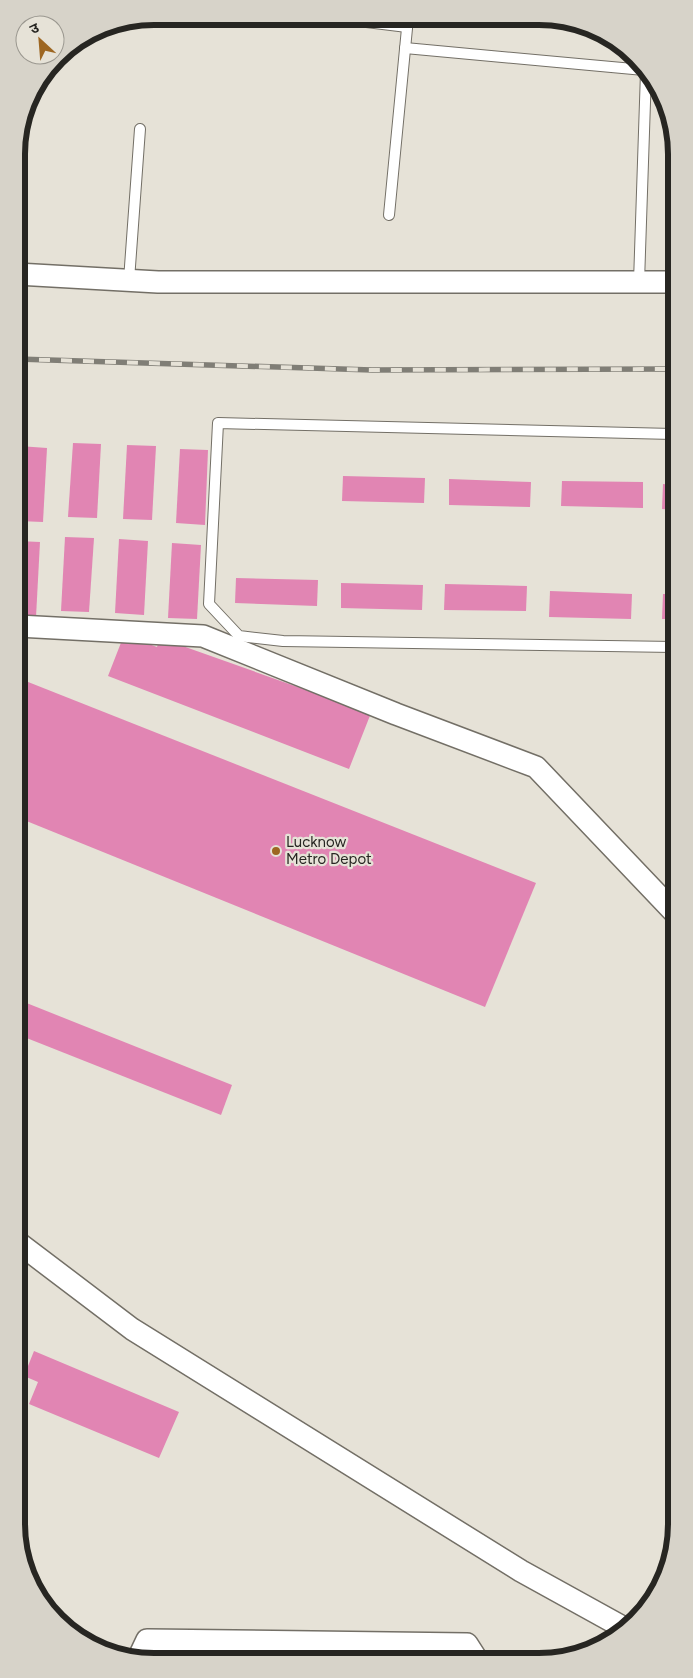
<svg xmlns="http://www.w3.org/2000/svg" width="693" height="1678" font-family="Figtree,'Noto Sans Devanagari',sans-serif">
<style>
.building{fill:#e185b3}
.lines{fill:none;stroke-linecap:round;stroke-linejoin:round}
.service-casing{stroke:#736f66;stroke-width:12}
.minor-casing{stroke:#736f66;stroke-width:24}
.service{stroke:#fff;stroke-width:10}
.minor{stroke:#fff;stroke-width:21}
.rail-casing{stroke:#807e76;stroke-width:5.5}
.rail{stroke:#e6e2d7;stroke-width:4;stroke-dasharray:11;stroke-linecap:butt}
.poi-dot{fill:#9d6621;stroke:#e6e2d7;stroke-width:2}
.labels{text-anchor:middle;stroke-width:4.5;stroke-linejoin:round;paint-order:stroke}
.poi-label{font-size:15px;fill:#272622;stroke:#e6e2d7;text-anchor:start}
.rim{fill:none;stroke:#272622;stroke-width:6}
</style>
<rect width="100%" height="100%" fill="#e6e2d7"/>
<!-- building -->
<g class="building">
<path d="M73,443L101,444L97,518L68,517Z"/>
<path d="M127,445L156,446L152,520L123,519Z"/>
<path d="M19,446L47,448L43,522L18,521Z"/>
<path d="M180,449L208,450L205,525L176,523Z"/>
<path d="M343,476L425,478L424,503L342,501Z"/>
<path d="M449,479L531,482L530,507L449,505Z"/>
<path d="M562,481L643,482V508L561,506Z"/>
<path d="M663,484L673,485V510L662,509Z"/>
<path d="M65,537L94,538L89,612L61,611Z"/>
<path d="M119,539L148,541L144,615L115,613Z"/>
<path d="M18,541L40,542L36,617L18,616Z"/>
<path d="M172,543L201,545L197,619L168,618Z"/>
<path d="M236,578L318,580L317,606L235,603Z"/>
<path d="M341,583L423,585L422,610L341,608Z"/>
<path d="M445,584L527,586L526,611L444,610Z"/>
<path d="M550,591L632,594L631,619L549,617Z"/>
<path d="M663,594H674V619H662Z"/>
<path d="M124,635L157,647L160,638L371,713L349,769L108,676Z"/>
<path d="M18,678L536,883L485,1007L19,818Z"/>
<path d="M19,1000L232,1085L221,1115L19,1035Z"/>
<path d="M34,1351L179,1412L159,1458L29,1404L38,1382L24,1376Z"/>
<path d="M161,1652L463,1655L462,1658L161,1659Z"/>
</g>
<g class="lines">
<defs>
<g id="service">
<path d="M326,17L407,27"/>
<path d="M405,48L644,70"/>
<path d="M17,191L23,121"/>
<path d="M389,215L408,18"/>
<path d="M129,280L140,129"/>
<path d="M639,282L646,72"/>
<path d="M673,434L218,423L209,604L239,636L283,641L674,647"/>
</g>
<g id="minor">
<path d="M17,274L158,282H673"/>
<path d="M18,626L203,636L396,714L536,767L675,913"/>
<path d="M20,1244L132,1329L521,1571L626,1629"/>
<path d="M138,1659L147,1640L467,1644L476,1658"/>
</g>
</defs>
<!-- service casing -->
<use href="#service" class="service-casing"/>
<!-- minor casing -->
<use href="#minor" class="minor-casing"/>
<!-- service -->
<use href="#service" class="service"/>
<!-- minor -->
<use href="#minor" class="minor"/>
<defs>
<path id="rail" d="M17,359L372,370L673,369"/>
</defs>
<!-- rail casing -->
<use href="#rail" class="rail-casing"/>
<!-- rail -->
<use href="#rail" class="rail"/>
</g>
<!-- markers -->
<circle class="poi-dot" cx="276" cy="851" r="5"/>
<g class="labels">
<!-- poi labels -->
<g class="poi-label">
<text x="286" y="847">Lucknow<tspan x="286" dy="17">Metro Depot</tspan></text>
</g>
</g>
<!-- crop -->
<path d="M0 0H693V1678H0ZM154 25H539A129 129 0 0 1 668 154V1524A129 129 0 0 1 539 1653H154A129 129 0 0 1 25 1524V154A129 129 0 0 1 154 25Z" fill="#d7d3c9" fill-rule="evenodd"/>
<path class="rim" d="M154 25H539A129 129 0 0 1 668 154V1524A129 129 0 0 1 539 1653H154A129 129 0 0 1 25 1524V154A129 129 0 0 1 154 25Z"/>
<!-- north arrow -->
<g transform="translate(40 40) rotate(334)"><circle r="24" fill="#e6e2d7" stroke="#9a978f"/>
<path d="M0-4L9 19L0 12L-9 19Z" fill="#9d6621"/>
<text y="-8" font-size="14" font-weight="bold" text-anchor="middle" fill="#272622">उ</text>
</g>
</svg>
